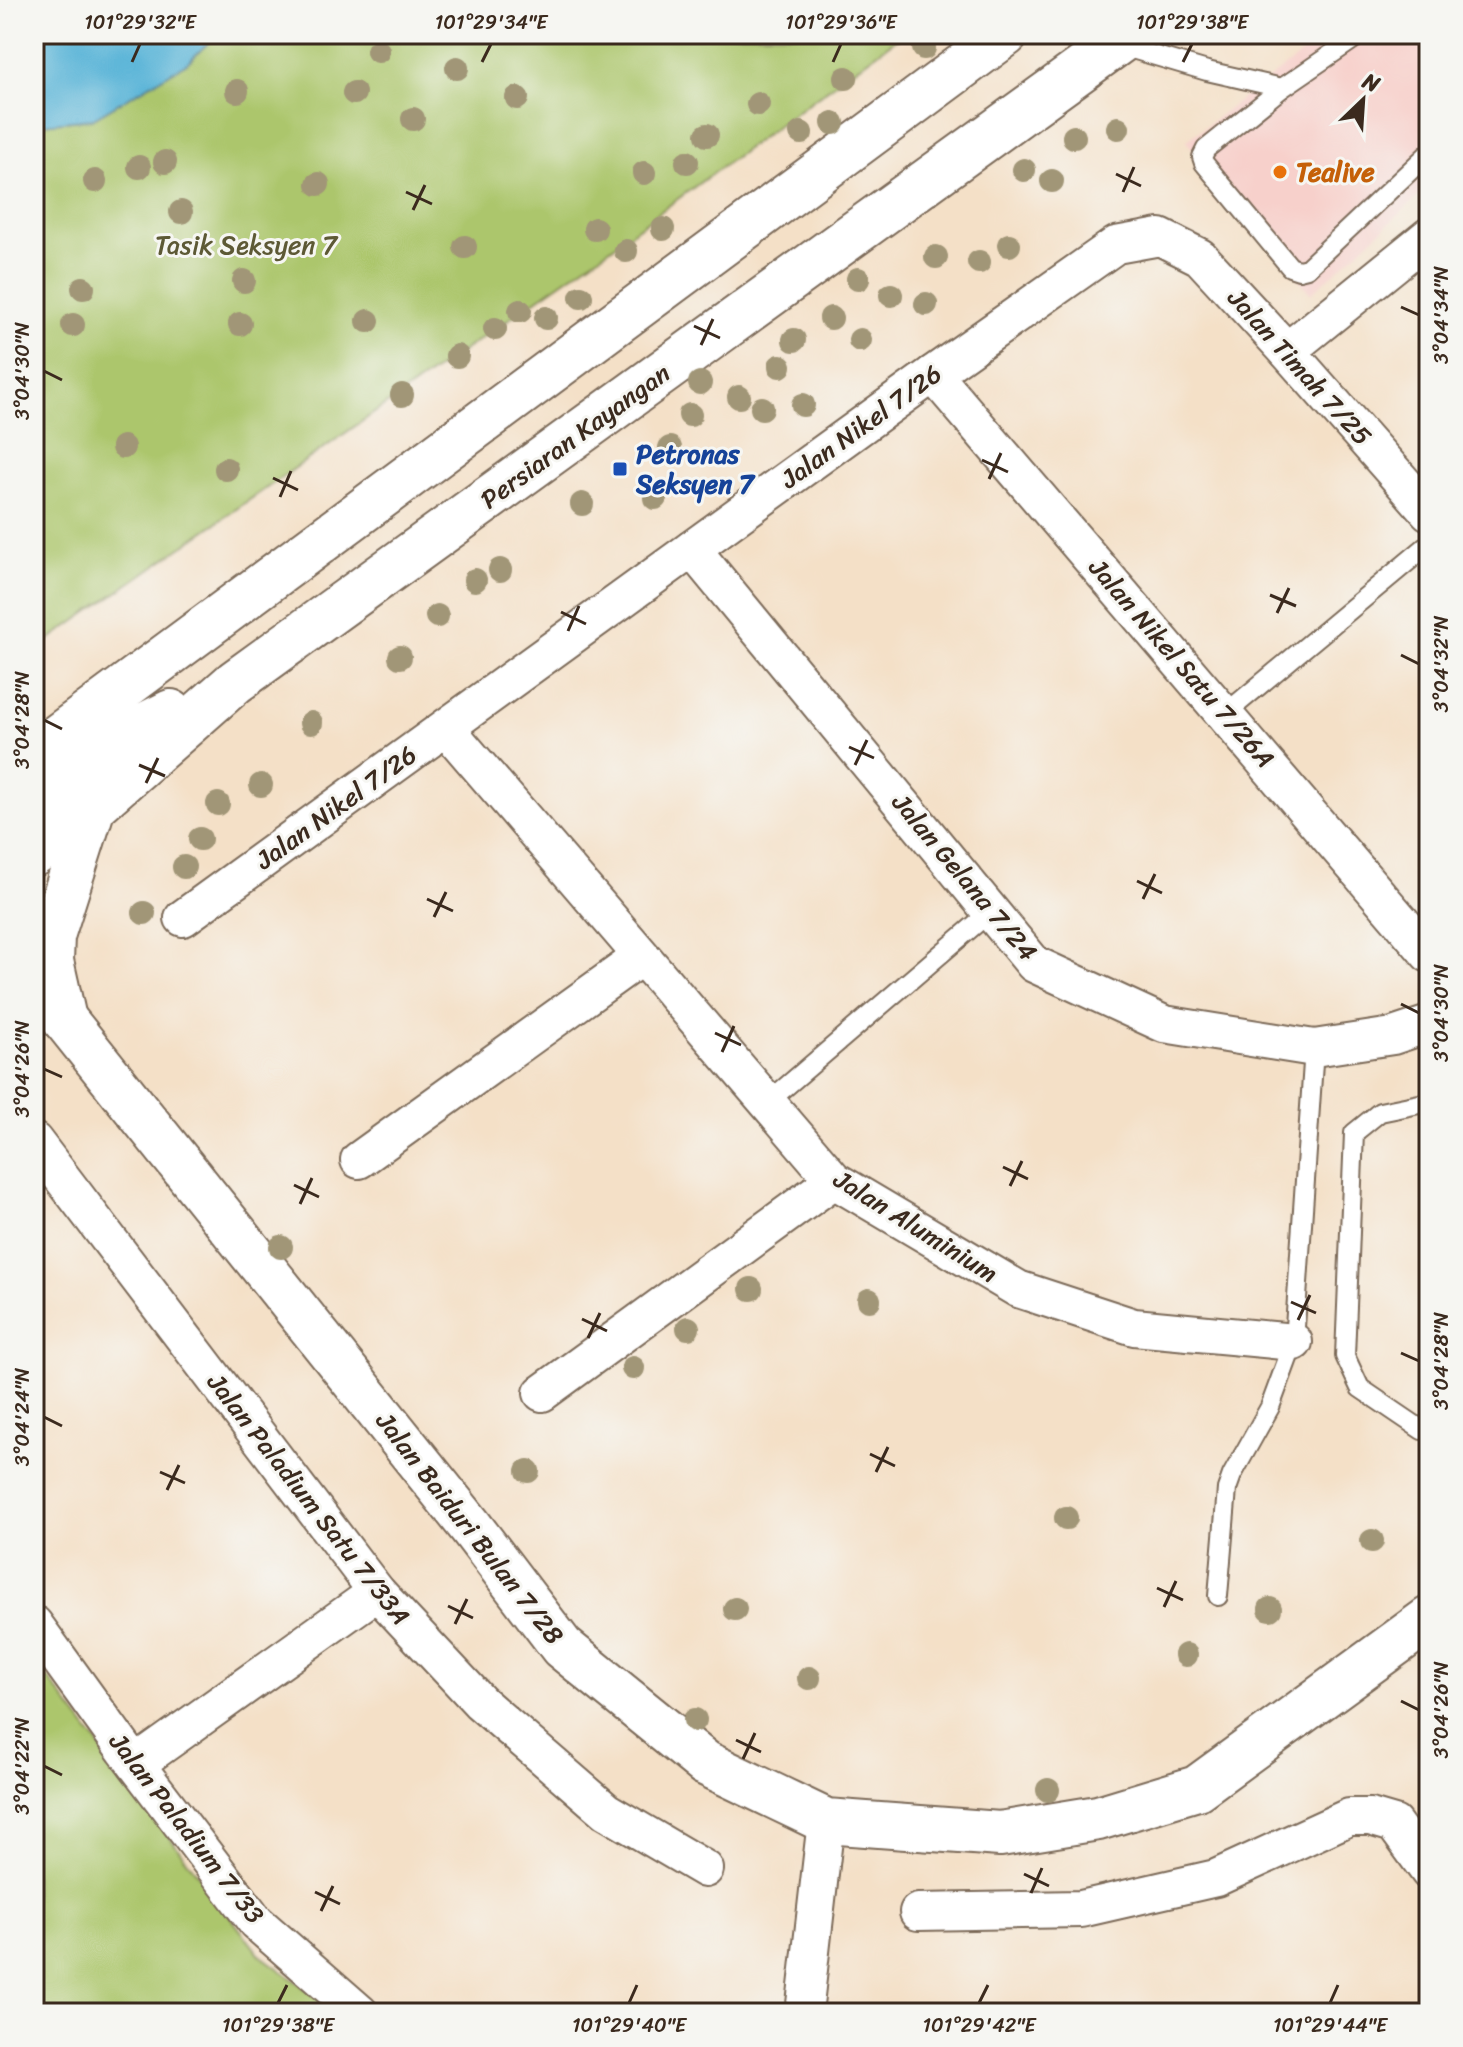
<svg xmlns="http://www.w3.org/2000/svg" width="1463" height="2047" font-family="Sriracha,sans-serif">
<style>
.built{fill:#f7d0cb}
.green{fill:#acc66c;stroke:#747845;stroke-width:2}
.water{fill:#5bb5d8;stroke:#4b707b;stroke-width:2}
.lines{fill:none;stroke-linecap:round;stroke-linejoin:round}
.service-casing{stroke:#7c6a59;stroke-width:22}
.minor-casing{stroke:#7c6a59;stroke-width:40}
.tertiary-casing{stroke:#7c6a59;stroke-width:48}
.primary-casing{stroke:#7c6a59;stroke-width:48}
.service{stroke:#fff;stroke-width:18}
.minor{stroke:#fff;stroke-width:36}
.tertiary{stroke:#fff;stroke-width:44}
.primary{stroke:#fff;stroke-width:44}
.tree{fill:#a19677}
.ticks{fill:none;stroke:#3b2a1e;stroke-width:3}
.food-dot{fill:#e8710a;stroke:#f6f6f2;stroke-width:3}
.transit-dot{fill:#1a4fb4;stroke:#f6f6f2;stroke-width:3}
.labels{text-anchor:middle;stroke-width:6;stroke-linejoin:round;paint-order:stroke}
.food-label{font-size:26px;font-weight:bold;fill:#c56008;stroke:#f6f6f2;text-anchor:start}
.park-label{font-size:26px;fill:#5d5935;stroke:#f6f6f2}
.street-label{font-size:26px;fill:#3b2a1e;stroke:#f6f6f2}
.transit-label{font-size:26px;font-weight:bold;fill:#164399;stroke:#f6f6f2;text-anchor:start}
.neatline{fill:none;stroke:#3b2a1e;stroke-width:3}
.ticks-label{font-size:20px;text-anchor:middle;fill:#3b2a1e}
</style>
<rect width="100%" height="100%" fill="#f6f6f2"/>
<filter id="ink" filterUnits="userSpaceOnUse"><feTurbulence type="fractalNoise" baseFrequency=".0125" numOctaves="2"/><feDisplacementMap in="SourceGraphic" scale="16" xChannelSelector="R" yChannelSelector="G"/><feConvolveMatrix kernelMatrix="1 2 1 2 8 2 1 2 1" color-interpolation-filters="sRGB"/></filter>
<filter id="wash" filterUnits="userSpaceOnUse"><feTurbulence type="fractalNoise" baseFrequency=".006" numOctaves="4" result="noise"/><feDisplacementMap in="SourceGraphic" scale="32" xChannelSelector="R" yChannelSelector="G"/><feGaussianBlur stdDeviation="1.8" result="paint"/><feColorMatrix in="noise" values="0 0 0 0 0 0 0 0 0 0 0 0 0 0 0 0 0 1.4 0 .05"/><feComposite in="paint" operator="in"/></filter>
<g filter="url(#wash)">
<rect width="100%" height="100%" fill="#f4e0c7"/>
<!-- built -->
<path class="built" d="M1328,34H1429V187L1311,294L1186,141Z"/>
<!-- green -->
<g class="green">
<path d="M34,34H903L608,250L34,650Z"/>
<path d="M34,1670L47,1677L259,1954L338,2013H34Z"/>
</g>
<!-- water -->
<path class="water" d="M34,34H218L187,63L92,119L34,125Z"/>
</g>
<g filter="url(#ink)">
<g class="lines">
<defs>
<g id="service">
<path d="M1361,34L1282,88L1206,149L1202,157L1204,163L1290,267L1299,270L1307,268L1429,153"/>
<path d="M1122,46L1207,71L1282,88"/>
<path d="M1225,714L1429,544"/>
<path d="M768,1102L991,911"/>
<path d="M1429,1102L1380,1112L1354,1133L1345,1356L1360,1388L1422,1430L1429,1429"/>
<path d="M1218,1596L1227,1489L1232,1475L1270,1407L1294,1342L1314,1048"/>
</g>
<g id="minor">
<path d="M1287,351L1429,236"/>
<path d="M933,374L1429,954"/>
<path d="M692,549L1034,964L1164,1024L1314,1048L1393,1036L1429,1024"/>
<path d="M446,728L834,1180L1018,1289L1134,1327L1294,1342"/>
<path d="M183,918L933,374L1116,245L1160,237L1200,257L1287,351L1429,512"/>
<path d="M34,1141L377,1592L480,1702L606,1811L705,1869"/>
<path d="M359,1160L641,957"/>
<path d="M542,1393L834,1180"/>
<path d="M34,1624L125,1750L256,1922L360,2013"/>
<path d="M136,1764L377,1592"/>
<path d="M918,1912L1081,1909L1216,1878L1349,1817H1370L1394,1824L1429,1872"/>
<path d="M804,2013L826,1821"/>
</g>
<path id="tertiary" d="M64,1019L470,1526L562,1647L705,1763L826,1821L1000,1834L1098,1818L1197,1788L1429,1619"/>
<g id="primary">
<path d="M34,754L1006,34"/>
<path d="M34,805L145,725L171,712"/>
<path d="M34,854L93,807L235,682L1130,34"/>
<path d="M64,1019L51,961L52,936L93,807"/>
</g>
</defs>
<!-- service casing -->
<use href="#service" class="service-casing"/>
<!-- minor casing -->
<use href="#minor" class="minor-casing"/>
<!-- tertiary casing -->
<use href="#tertiary" class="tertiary-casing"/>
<!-- primary casing -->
<use href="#primary" class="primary-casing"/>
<!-- service -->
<use href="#service" class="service"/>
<!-- minor -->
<use href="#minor" class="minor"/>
<!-- tertiary -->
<use href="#tertiary" class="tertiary"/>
<!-- primary -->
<use href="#primary" class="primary"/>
</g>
<!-- trees -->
<g class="tree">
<circle cx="924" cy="48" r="12"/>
<circle cx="378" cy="51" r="12"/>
<circle cx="457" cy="68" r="12"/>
<circle cx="846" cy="78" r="12"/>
<circle cx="237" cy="91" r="12"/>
<circle cx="354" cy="93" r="12"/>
<circle cx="517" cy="98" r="12"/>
<circle cx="758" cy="104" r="12"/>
<circle cx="413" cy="119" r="12"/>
<circle cx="833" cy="123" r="12"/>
<circle cx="1118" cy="128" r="12"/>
<circle cx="801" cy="133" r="12"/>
<circle cx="707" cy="135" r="12"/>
<circle cx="1074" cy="137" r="12"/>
<circle cx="165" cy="162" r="12"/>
<circle cx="687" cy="162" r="12"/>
<circle cx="139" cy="167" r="12"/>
<circle cx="1024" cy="170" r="12"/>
<circle cx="644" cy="173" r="12"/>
<circle cx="95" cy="181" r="12"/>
<circle cx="1052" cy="181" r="12"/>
<circle cx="318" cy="184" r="12"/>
<circle cx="181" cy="212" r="12"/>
<circle cx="595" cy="229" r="12"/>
<circle cx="663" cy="229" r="12"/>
<circle cx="1009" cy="245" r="12"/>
<circle cx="465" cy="247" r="12"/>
<circle cx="626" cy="251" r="12"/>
<circle cx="936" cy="257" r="12"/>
<circle cx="979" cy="262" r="12"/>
<circle cx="858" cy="279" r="12"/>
<circle cx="244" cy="281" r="12"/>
<circle cx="83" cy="288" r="12"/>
<circle cx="891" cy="295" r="12"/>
<circle cx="581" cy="297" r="12"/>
<circle cx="926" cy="304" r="12"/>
<circle cx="520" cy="311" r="12"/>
<circle cx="546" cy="318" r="12"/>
<circle cx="831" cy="318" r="12"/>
<circle cx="368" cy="321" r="12"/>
<circle cx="240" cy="324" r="12"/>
<circle cx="73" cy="325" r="12"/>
<circle cx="495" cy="329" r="12"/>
<circle cx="794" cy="340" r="12"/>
<circle cx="860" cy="340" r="12"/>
<circle cx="457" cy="356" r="12"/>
<circle cx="780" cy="366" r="12"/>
<circle cx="700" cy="383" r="12"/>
<circle cx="402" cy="395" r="12"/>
<circle cx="739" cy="397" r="12"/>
<circle cx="803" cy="405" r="12"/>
<circle cx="762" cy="408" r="12"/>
<circle cx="690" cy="415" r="12"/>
<circle cx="123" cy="447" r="12"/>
<circle cx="670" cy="448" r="12"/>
<circle cx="226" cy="469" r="12"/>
<circle cx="655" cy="498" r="12"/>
<circle cx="582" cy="504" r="12"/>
<circle cx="500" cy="570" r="12"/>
<circle cx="475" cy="580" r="12"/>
<circle cx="437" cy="616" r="12"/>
<circle cx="400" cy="657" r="12"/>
<circle cx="311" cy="723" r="12"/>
<circle cx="261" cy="785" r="12"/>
<circle cx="218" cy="804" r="12"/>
<circle cx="200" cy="839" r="12"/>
<circle cx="184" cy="867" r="12"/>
<circle cx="144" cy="913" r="12"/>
<circle cx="281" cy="1247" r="12"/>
<circle cx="751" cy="1289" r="12"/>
<circle cx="869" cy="1300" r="12"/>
<circle cx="688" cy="1328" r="12"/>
<circle cx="633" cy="1368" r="12"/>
<circle cx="528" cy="1471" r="12"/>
<circle cx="1066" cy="1518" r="12"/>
<circle cx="1372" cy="1541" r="12"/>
<circle cx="735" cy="1609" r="12"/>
<circle cx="1270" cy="1609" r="12"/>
<circle cx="1186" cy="1655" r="12"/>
<circle cx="809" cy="1678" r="12"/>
<circle cx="695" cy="1720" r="12"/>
<circle cx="1048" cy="1790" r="12"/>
</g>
</g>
<!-- ticks -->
<path class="ticks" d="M132,62L140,44M482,62L491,44M833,62L841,44M1183,62L1192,44M1116,174L1141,186M406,192L432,204M1123,192L1134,167M413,210L425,185M1401,307L1419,315M694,326L720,338M701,345L713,319M44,371L62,380M982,460L1008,472M273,478L298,490M989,479L1001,453M280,497L291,471M1270,595L1296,606M561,612L586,624M1277,613L1289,588M568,631L579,606M1401,655L1419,664M44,720L62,729M849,747L874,758M139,765L165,776M855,765L867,740M146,783L158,758M1137,881L1162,893M427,899L453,911M1143,899L1155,874M434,917L446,892M1401,1004L1419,1013M715,1033L741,1045M722,1052L734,1026M44,1069L62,1077M1003,1167L1028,1179M294,1185L319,1197M1010,1186L1022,1161M300,1204L312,1178M1291,1302L1316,1313M582,1319L607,1331M1298,1320L1310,1295M588,1338L600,1313M1401,1353L1419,1361M44,1417L62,1426M870,1454L895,1466M160,1472L185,1483M876,1472L888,1447M167,1490L179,1465M1157,1588L1183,1600M448,1606L473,1618M1164,1607L1176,1581M455,1624L467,1599M1401,1701L1419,1710M736,1740L761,1752M743,1759L755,1733M44,1766L62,1775M1024,1874L1049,1886M315,1892L340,1904M1031,1893L1042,1868M321,1911L333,1886M278,2003L287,1985M629,2003L637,1985M979,2003L988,1985M1330,2003L1338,1985"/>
<!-- markers -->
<circle class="food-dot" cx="1280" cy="172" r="8"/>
<rect class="transit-dot" x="612" y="461" width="16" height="16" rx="4"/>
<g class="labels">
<!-- food labels -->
<g class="food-label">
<text x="1296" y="181">Tealive</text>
</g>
<!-- park labels -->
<g class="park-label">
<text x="246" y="254">Tasik Seksyen 7</text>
</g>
<!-- street labels -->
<g class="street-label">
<text transform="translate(1300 367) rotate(48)" y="9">Jalan Timah 7/25</text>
<text transform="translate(861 426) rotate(-36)" y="9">Jalan Nikel 7/26</text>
<text transform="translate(575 436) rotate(-36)" y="9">Persiaran Kayangan</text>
<text transform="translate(1182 663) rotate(49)" y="9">Jalan Nikel Satu 7/26A</text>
<text transform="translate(336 807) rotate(-36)" y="9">Jalan Nikel 7/26</text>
<text transform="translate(965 877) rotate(50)" y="9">Jalan Gelana 7/24</text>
<text transform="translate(916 1226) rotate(32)" y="9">Jalan Aluminium</text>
<text transform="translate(309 1499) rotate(52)" y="9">Jalan Paladium Satu 7/33A</text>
<text transform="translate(470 1528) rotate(52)" y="9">Jalan Baiduri Bulan 7/28</text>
<text transform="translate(187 1828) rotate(52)" y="9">Jalan Paladium 7/33</text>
</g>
<!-- transit labels -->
<g class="transit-label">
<text x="636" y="463">Petronas<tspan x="636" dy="30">Seksyen 7</tspan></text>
</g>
</g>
<!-- margin -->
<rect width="1463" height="2047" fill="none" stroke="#f6f6f2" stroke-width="88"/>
<!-- north arrow -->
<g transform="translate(1363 100) rotate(25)" stroke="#f6f6f2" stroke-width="6" paint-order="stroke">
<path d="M0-6L14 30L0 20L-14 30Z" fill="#3b2a1e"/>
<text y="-12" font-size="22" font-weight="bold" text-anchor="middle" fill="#3b2a1e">N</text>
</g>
<rect x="44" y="44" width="1375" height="1959" class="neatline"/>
<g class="ticks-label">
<text x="140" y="29">101°29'32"E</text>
<text x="491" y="29">101°29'34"E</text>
<text x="841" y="29">101°29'36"E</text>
<text x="1192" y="29">101°29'38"E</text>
<text transform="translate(1441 315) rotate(-90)" y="7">3°04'34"N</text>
<text transform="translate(22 371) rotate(-90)" y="7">3°04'30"N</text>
<text transform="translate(1441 664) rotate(-90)" y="7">3°04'32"N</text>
<text transform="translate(22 720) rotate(-90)" y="7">3°04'28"N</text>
<text transform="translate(1441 1013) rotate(-90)" y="7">3°04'30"N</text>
<text transform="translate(22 1069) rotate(-90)" y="7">3°04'26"N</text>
<text transform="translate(1441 1361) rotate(-90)" y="7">3°04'28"N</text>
<text transform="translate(22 1417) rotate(-90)" y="7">3°04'24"N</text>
<text transform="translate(1441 1710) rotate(-90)" y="7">3°04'26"N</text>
<text transform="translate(22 1766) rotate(-90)" y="7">3°04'22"N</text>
<text x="278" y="2032">101°29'38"E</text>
<text x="629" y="2032">101°29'40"E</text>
<text x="979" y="2032">101°29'42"E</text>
<text x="1330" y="2032">101°29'44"E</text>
</g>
</svg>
